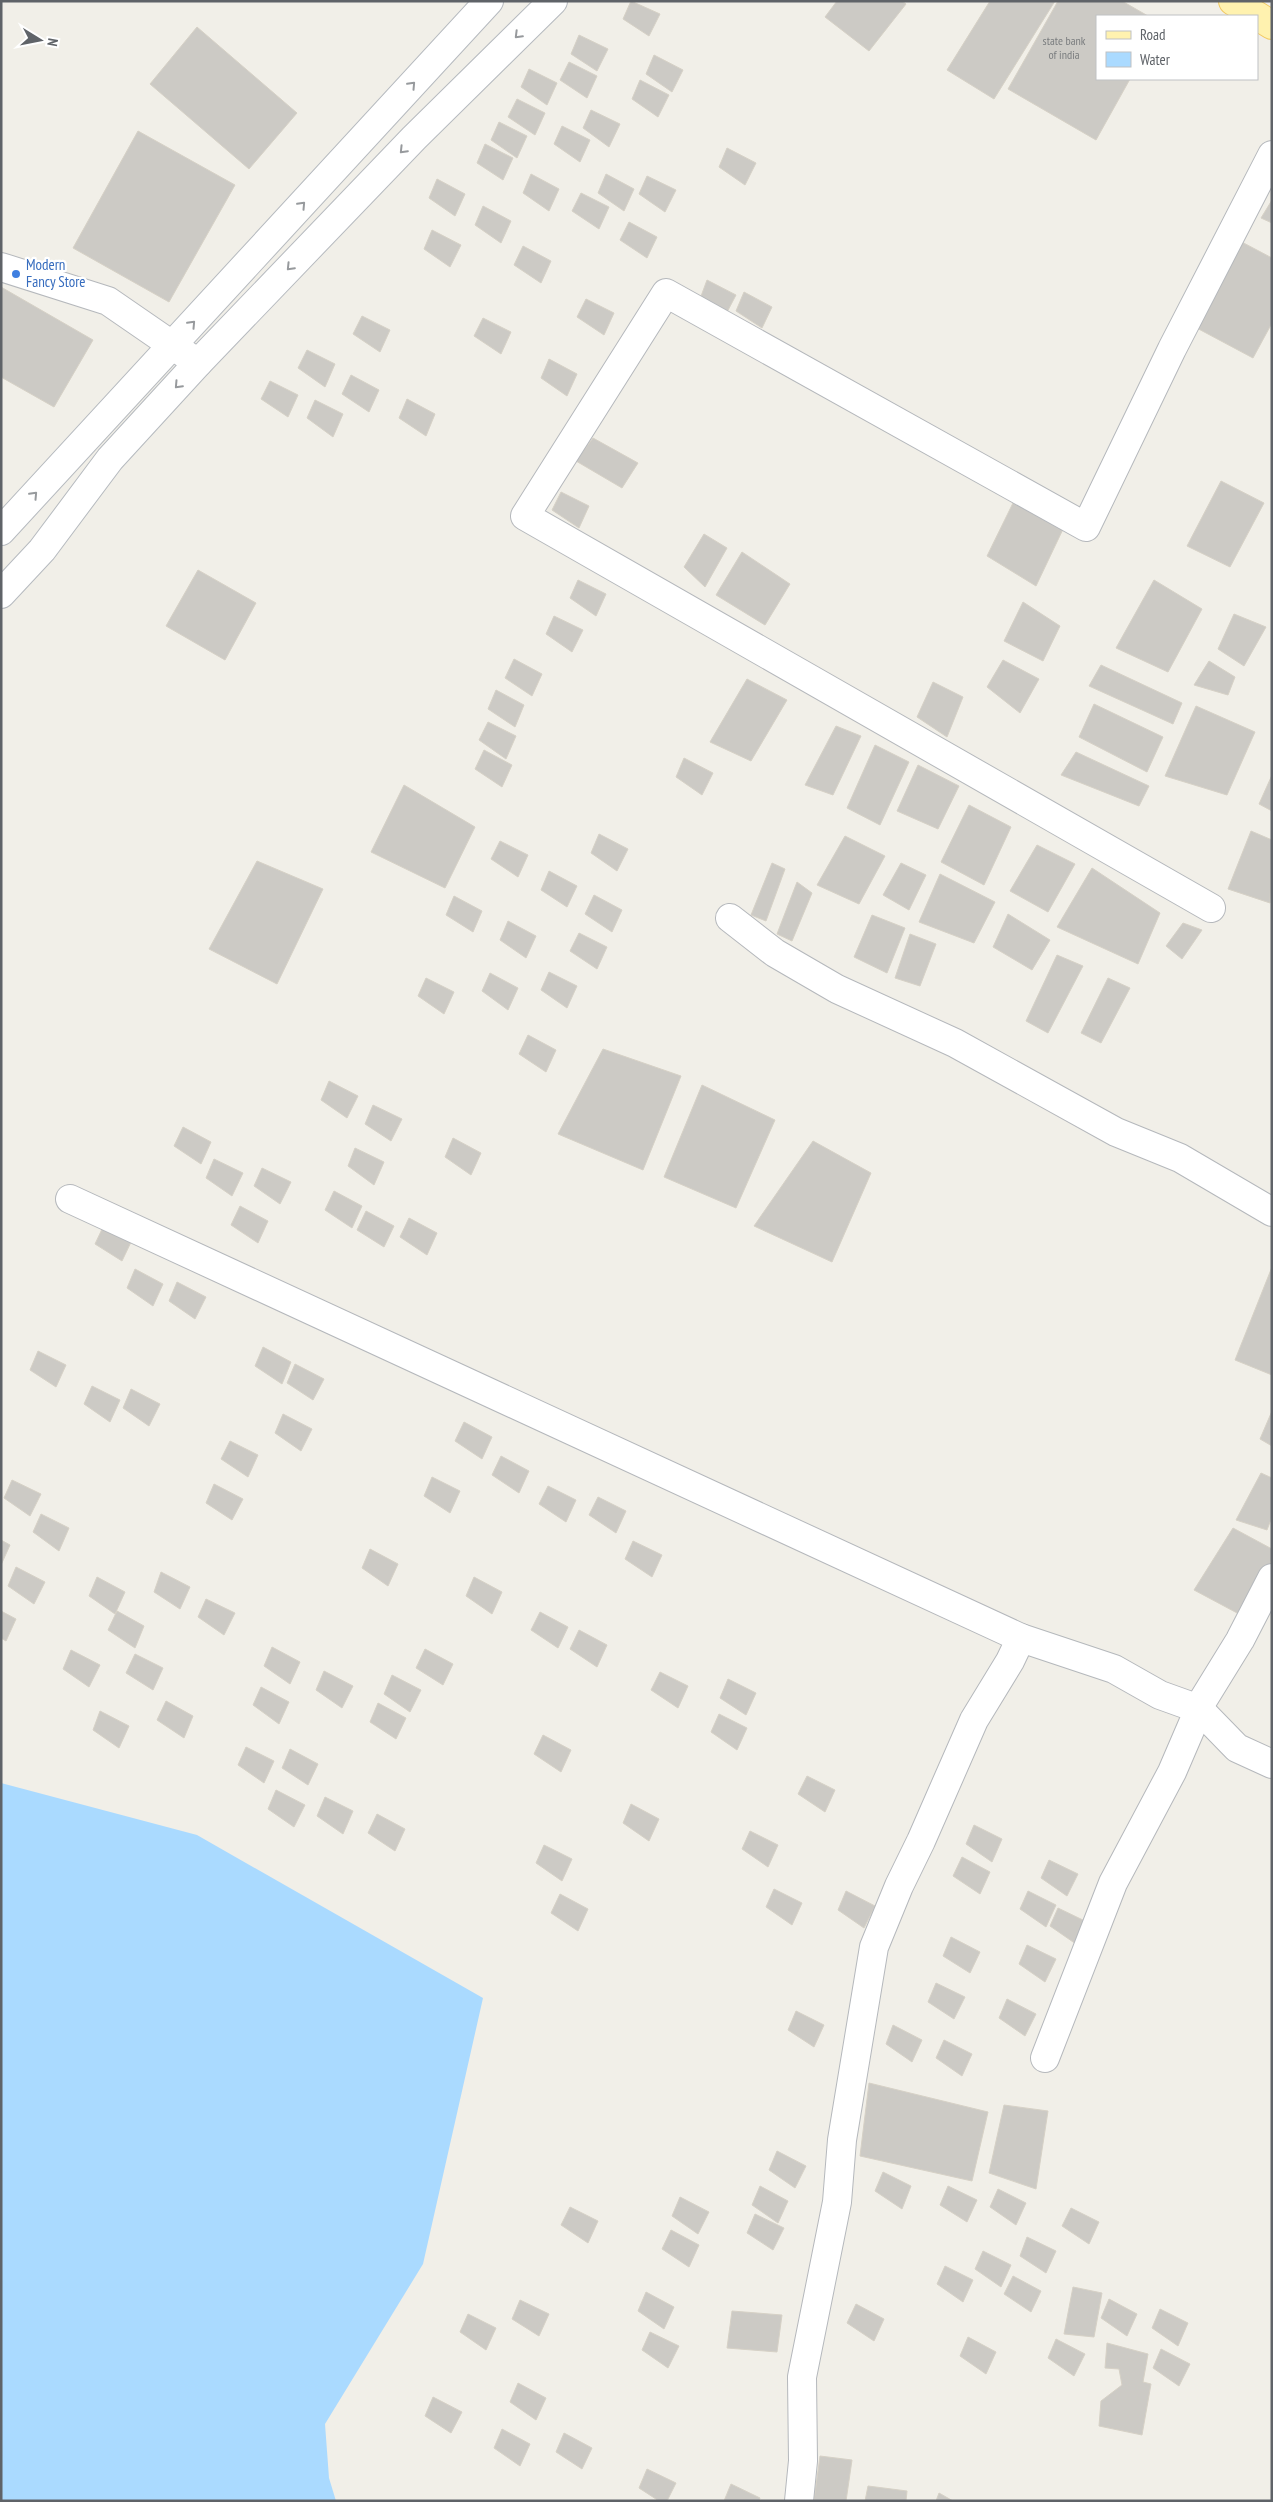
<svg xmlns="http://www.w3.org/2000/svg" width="1273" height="2502" font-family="'PT Sans Narrow',sans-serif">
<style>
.water{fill:#aadaff}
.building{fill:#cccac5;stroke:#d6d1c6}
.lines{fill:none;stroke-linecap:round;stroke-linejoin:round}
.street-casing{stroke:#b5b8bc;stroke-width:30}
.secondary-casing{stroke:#b6babf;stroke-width:30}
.primary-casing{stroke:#f2c960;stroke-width:30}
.street{stroke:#fff;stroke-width:28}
.secondary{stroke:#fff;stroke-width:28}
.primary{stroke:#fff2af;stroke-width:28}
.oneway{stroke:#979a9d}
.shop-dot{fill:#3f7fe0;stroke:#fff;stroke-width:2}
.labels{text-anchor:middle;stroke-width:4.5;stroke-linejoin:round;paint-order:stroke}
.number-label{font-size:12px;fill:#7a7d7f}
.shop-label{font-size:15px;fill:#366cbe;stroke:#fff;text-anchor:start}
</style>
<rect width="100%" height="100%" fill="#f1efe8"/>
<!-- water -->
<path class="water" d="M1,1783L197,1835L483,1998L423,2264L325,2424L329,2478L336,2501H1Z"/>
<!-- building -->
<g class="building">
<path d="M631,1L660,14L649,36L623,19Z"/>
<path d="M837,1H902L906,4L869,51L825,17Z"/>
<path d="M990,1H1055L994,99L947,70Z"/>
<path d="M1058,1H1122L1148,16H1097V79H1130L1096,140L1008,89Z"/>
<path d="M197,27L297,113L249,169L150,84Z"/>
<path d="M579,35L608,49L597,71L571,54Z"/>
<path d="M654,55L683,70L672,92L646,74Z"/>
<path d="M569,62L597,76L587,98L560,80Z"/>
<path d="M529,69L557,83L547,105L521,87Z"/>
<path d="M640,80L669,95L658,117L632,99Z"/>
<path d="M517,99L545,113L535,135L508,117Z"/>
<path d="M591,110L620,124L609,147L583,128Z"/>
<path d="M499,122L527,136L517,158L491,140Z"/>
<path d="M562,126L590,140L580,162L554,144Z"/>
<path d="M138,131L235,185L169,302L73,248Z"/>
<path d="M485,144L513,158L503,180L477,163Z"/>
<path d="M727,148L756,163L745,185L719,167Z"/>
<path d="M531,174L559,189L549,211L523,193Z"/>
<path d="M606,174L634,189L624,211L598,193Z"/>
<path d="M647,176L676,190L665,212L639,194Z"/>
<path d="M437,179L465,194L455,216L429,198Z"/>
<path d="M581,193L609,207L599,229L572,211Z"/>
<path d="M1272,200V223L1261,218Z"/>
<path d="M483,206L511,221L501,243L475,225Z"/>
<path d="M629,222L657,237L647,258L620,240Z"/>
<path d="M432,230L461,245L450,267L424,249Z"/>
<path d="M1238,240L1272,258V323L1253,358L1193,326Z"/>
<path d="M523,246L551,261L541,283L514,265Z"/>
<path d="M707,280L736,295L725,316L700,299Z"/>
<path d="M1,287L93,340L54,407L1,377Z"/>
<path d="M744,292L772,307L762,328L736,311Z"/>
<path d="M586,299L614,313L604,335L577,317Z"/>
<path d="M362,316L390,330L380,352L353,334Z"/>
<path d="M483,318L511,332L501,354L474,336Z"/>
<path d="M307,350L335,364L325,387L298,368Z"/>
<path d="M549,359L577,374L567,396L541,378Z"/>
<path d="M351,375L379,390L369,412L342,394Z"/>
<path d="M270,381L298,395L288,417L261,399Z"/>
<path d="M407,399L435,414L426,436L399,418Z"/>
<path d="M315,400L343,414L333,437L307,418Z"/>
<path d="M593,438L638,463L622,488L576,461Z"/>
<path d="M1221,481L1264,503L1230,567L1187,546Z"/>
<path d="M561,492L589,506L579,528L552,510Z"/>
<path d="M1013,503L1065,525L1036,586L987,556Z"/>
<path d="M704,534L727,548L705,587L684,567Z"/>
<path d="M742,552L790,584L765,625L716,595Z"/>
<path d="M198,570L256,603L225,660L166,626Z"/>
<path d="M578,580L606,594L596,616L570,598Z"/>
<path d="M1154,580L1202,609L1168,672L1116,648Z"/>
<path d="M1023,602L1060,626L1043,661L1004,641Z"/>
<path d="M1234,614L1266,627L1244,666L1218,649Z"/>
<path d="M554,616L583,630L572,652L546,634Z"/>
<path d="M514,659L542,674L532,696L505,678Z"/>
<path d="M1003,660L1039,679L1020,713L987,687Z"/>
<path d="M1209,661L1235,677L1228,695L1194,685Z"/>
<path d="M1101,665L1182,703L1173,724L1089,686Z"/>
<path d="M747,679L787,700L751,761L710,742Z"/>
<path d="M933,682L963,697L947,737L917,717Z"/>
<path d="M496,690L524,705L515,727L488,709Z"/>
<path d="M1094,704L1163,737L1147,772L1079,737Z"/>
<path d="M1196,706L1255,732L1227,795L1165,776Z"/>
<path d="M488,722L516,736L506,759L479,740Z"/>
<path d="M836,726L861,736L833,795L805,785Z"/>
<path d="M875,745L909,762L880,825L847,808Z"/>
<path d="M484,750L512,765L502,787L475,769Z"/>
<path d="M1076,752L1149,786L1139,806L1061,775Z"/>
<path d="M684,758L713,773L702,795L676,777Z"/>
<path d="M918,765L959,786L938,829L897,811Z"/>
<path d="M1272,775V811L1259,804Z"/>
<path d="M404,785L475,827L445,888L371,852Z"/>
<path d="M969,805L1011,827L984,885L941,862Z"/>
<path d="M1251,831L1272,840L1270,903L1228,889Z"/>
<path d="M599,834L628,849L617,871L591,853Z"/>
<path d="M845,836L885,856L859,904L817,885Z"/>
<path d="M500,841L528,855L518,877L491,859Z"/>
<path d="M1037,845L1075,864L1048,912L1010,891Z"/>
<path d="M257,861L323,889L277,984L209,949Z"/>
<path d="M772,863L785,869L766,921L751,915Z"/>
<path d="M901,863L926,875L909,910L883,895Z"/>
<path d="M1092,868L1160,913L1138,964L1057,927Z"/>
<path d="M549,871L577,886L567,907L541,890Z"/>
<path d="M940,874L995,902L974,943L919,922Z"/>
<path d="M797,882L812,893L792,941L777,934Z"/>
<path d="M594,895L622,910L612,932L585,914Z"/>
<path d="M454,896L482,911L473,932L446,915Z"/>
<path d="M1008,914L1050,940L1032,970L993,947Z"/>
<path d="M872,915L905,928L887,973L854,957Z"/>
<path d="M508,921L536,936L526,958L500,940Z"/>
<path d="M1183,923L1202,930L1182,959L1166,946Z"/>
<path d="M579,933L607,947L597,969L570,951Z"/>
<path d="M910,934L936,944L920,986L895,978Z"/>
<path d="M1057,955L1083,966L1048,1033L1026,1021Z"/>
<path d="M549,972L577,986L567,1008L541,990Z"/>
<path d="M490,973L518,988L508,1010L482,991Z"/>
<path d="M426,978L454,992L444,1014L418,996Z"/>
<path d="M1108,978L1130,988L1101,1043L1081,1033Z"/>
<path d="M528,1035L556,1050L546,1072L519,1054Z"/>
<path d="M603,1049L681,1076L643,1170L558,1134Z"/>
<path d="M329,1081L358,1096L347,1118L321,1100Z"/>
<path d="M702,1085L775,1120L736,1208L664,1177Z"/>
<path d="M373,1105L402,1119L391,1141L365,1124Z"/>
<path d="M183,1127L211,1142L201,1164L174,1146Z"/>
<path d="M453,1138L481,1153L471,1175L445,1157Z"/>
<path d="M813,1141L871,1173L832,1262L754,1226Z"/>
<path d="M355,1148L384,1162L374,1185L348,1166Z"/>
<path d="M214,1159L243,1173L232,1196L206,1178Z"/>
<path d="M262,1168L291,1182L280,1204L254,1186Z"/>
<path d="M334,1191L362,1206L352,1228L325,1210Z"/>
<path d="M240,1206L268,1221L258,1243L231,1225Z"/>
<path d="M366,1211L394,1226L384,1247L357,1230Z"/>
<path d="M409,1218L437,1233L427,1255L400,1237Z"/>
<path d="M104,1225L132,1240L122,1261L95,1244Z"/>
<path d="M1272,1267V1375L1235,1360Z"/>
<path d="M135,1269L163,1284L153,1306L127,1288Z"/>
<path d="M177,1282L206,1297L195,1319L169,1301Z"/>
<path d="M263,1347L291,1362L282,1384L255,1366Z"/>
<path d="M38,1351L66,1365L56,1387L30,1370Z"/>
<path d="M295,1364L324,1379L313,1400L287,1383Z"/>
<path d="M92,1386L120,1400L110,1422L84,1404Z"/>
<path d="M131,1389L160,1404L149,1426L123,1408Z"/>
<path d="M1272,1411V1446L1260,1439Z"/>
<path d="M283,1414L312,1429L301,1451L275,1433Z"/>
<path d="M464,1422L492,1437L482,1459L455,1441Z"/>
<path d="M230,1441L258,1455L248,1477L221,1459Z"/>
<path d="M501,1456L529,1471L519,1493L492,1475Z"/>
<path d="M1261,1473L1272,1478V1517L1267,1530L1236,1520Z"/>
<path d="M432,1477L460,1491L450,1513L424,1496Z"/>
<path d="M12,1480L41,1494L30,1516L4,1498Z"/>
<path d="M214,1484L243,1499L232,1520L206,1503Z"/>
<path d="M548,1486L576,1500L566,1522L539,1504Z"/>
<path d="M598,1497L626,1511L616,1533L589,1515Z"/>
<path d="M41,1514L69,1528L59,1551L33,1532Z"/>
<path d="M1233,1528L1272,1549V1560L1239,1614L1194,1590Z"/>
<path d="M1,1540L10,1545L1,1565Z"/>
<path d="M633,1541L662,1555L652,1577L625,1559Z"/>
<path d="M370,1549L398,1564L388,1586L362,1568Z"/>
<path d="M16,1567L45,1582L34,1604L8,1586Z"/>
<path d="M161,1572L190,1587L180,1609L154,1592Z"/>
<path d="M97,1577L125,1592L115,1614L89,1596Z"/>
<path d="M474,1577L502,1592L492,1614L466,1596Z"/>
<path d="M206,1599L235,1613L224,1635L198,1617Z"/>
<path d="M1,1611L16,1619L6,1641L1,1638Z"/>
<path d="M117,1611L144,1626L135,1648L108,1630Z"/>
<path d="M540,1612L568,1627L558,1648L531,1630Z"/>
<path d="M579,1630L607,1645L597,1667L570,1649Z"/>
<path d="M272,1647L300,1662L290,1684L264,1666Z"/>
<path d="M425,1649L453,1664L443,1685L416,1668Z"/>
<path d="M71,1650L100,1665L89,1687L63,1669Z"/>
<path d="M135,1654L163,1668L153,1690L126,1673Z"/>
<path d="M324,1671L353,1686L342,1708L316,1690Z"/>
<path d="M660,1672L688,1686L678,1708L651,1690Z"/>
<path d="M392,1675L421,1690L410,1712L384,1694Z"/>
<path d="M728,1679L756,1693L746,1715L720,1698Z"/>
<path d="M261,1687L289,1702L279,1724L253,1705Z"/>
<path d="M166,1701L193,1716L184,1738L157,1720Z"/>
<path d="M378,1703L406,1718L396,1739L370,1722Z"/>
<path d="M100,1711L129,1726L119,1748L93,1730Z"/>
<path d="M719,1714L747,1728L737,1750L711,1732Z"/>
<path d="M543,1735L571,1750L561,1772L534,1754Z"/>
<path d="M246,1747L274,1761L264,1783L238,1765Z"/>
<path d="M290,1749L318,1764L308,1785L282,1768Z"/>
<path d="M807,1776L835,1790L825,1812L798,1794Z"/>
<path d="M276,1790L305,1805L294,1827L268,1809Z"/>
<path d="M325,1797L353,1811L343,1834L317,1816Z"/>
<path d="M631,1804L659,1819L649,1841L623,1823Z"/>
<path d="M377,1814L405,1829L395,1851L368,1833Z"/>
<path d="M974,1825L1002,1839L992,1862L966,1844Z"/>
<path d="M750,1831L778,1845L768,1867L742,1849Z"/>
<path d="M544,1845L572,1859L562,1881L536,1863Z"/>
<path d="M962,1857L990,1872L980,1894L953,1876Z"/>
<path d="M1049,1860L1078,1874L1067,1896L1041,1878Z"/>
<path d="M774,1889L802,1903L792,1925L766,1907Z"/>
<path d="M846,1891L875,1906L864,1928L838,1910Z"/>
<path d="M1028,1891L1056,1905L1046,1927L1020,1909Z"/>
<path d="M560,1894L588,1909L578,1931L551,1913Z"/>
<path d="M1058,1908L1087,1922L1076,1944L1050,1926Z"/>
<path d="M951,1937L980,1952L970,1973L943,1956Z"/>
<path d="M1027,1945L1056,1959L1045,1982L1019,1964Z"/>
<path d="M936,1983L965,1997L954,2019L928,2002Z"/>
<path d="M1007,1999L1036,2014L1025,2036L999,2018Z"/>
<path d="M796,2011L824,2025L814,2047L788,2030Z"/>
<path d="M893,2025L922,2040L912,2062L886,2044Z"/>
<path d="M944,2040L972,2054L962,2076L936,2058Z"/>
<path d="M869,2083L988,2112L972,2181L860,2156Z"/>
<path d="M1004,2105L1048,2111L1036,2189L989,2173Z"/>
<path d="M777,2151L806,2166L795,2188L769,2170Z"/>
<path d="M883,2172L911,2186L902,2209L875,2191Z"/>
<path d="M760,2186L788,2201L778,2223L752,2205Z"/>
<path d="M948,2186L977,2200L967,2222L940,2205Z"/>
<path d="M998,2189L1026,2203L1016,2225L990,2207Z"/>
<path d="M680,2197L709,2212L698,2234L672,2216Z"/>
<path d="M570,2207L598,2221L588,2243L561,2225Z"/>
<path d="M1071,2208L1099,2222L1089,2244L1062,2226Z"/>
<path d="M755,2214L784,2228L773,2250L747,2233Z"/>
<path d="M671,2230L699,2245L689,2267L662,2249Z"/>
<path d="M1027,2237L1056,2251L1046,2273L1020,2256Z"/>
<path d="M983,2251L1011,2265L1001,2287L975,2269Z"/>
<path d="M945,2266L973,2280L963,2302L937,2284Z"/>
<path d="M1013,2276L1041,2291L1031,2312L1004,2294Z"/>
<path d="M1073,2287L1102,2293L1094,2337L1064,2334Z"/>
<path d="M646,2292L674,2307L664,2329L638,2311Z"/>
<path d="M1109,2299L1137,2314L1127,2336L1101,2318Z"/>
<path d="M520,2300L549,2314L539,2336L512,2319Z"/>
<path d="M856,2304L884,2319L874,2341L847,2323Z"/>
<path d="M1160,2309L1188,2323L1178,2346L1152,2328Z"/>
<path d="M732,2311L782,2315L777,2352L727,2348Z"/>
<path d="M468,2314L496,2328L486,2350L460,2332Z"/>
<path d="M650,2332L679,2346L668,2368L642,2350Z"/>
<path d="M968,2337L996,2352L986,2374L960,2356Z"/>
<path d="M1056,2339L1085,2354L1074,2376L1048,2358Z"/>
<path d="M1107,2343L1148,2354L1143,2382L1151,2384L1142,2435L1099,2426L1101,2401L1122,2385L1119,2369L1105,2368Z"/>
<path d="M1161,2349L1190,2364L1179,2386L1153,2368Z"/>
<path d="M518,2383L546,2398L536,2420L510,2402Z"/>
<path d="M433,2397L462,2412L451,2433L425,2416Z"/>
<path d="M502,2429L530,2444L520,2466L494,2448Z"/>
<path d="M564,2433L592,2448L582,2469L556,2452Z"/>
<path d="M820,2456L852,2460L846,2501H814Z"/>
<path d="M647,2469L676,2483L667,2501H659L639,2488Z"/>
<path d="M731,2484L760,2498L759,2501H724Z"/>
<path d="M868,2486L907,2491L906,2501H865Z"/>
<path d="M939,2493L953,2501H936Z"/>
</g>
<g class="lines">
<defs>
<g id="street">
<path d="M1,267L108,301L198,363"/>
<path d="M1211,908L525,516L666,293L1086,527L1172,349L1272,155"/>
<path d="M730,918L775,953L837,989L955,1043L1116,1132L1180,1158L1272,1212"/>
<path d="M70,1199L1021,1638"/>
<path d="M1045,2058L1113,1883L1172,1772L1203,1700L1240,1640L1272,1578"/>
<path d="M799,2501L803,2461L802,2377L837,2202L842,2140L874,1947L899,1886L921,1841L974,1720L1010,1661L1021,1638L1114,1669L1160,1695L1199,1709L1237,1748L1272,1764"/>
</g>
<g id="secondary">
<path d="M1,531L489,1"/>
<path d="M1,594L42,550L110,459L198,363L414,138L553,1"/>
</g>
<path id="primary" d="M1233,1L1272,25"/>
</defs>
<!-- street casing -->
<use href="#street" class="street-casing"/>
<!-- secondary casing -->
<use href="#secondary" class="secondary-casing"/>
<!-- primary casing -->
<use href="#primary" class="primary-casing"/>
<!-- street -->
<use href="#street" class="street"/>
<!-- secondary -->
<use href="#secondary" class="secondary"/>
<!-- primary -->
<use href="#primary" class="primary"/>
</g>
<!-- one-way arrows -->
<defs><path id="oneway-chevron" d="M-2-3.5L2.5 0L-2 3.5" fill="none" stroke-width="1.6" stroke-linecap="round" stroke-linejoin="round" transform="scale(1.25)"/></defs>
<g class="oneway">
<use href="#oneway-chevron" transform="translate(518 35) rotate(135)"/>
<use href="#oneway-chevron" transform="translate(412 85) rotate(-47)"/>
<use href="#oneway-chevron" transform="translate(403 150) rotate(134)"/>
<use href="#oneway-chevron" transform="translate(302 205) rotate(-47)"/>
<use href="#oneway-chevron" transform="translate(290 267) rotate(134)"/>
<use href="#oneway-chevron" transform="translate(192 324) rotate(-47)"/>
<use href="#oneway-chevron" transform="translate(178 385) rotate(133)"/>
<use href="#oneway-chevron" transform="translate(34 495) rotate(-47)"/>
</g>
<!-- markers -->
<circle class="shop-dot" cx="16" cy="274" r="5"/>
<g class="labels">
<!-- number labels -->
<g class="number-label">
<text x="1064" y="45">state bank<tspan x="1064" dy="14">of india</tspan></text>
</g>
<!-- shop labels -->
<g class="shop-label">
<text x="26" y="270">Modern<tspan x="26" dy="17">Fancy Store</tspan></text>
</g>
</g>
<!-- border -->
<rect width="1273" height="2502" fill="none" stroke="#5f6368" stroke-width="5"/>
<!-- legend -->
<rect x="1096" y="15" width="162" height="65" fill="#ffffff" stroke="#bfc1c3"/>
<rect x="1106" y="31" width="25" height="8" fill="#fff2af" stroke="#bfc1c3"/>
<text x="1140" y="40" font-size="15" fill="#5f6368">Road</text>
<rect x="1106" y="52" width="25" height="15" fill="#aadaff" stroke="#bfc1c3"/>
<text x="1140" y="65" font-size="15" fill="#5f6368">Water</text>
<!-- north arrow -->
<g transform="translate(40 40) rotate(100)" stroke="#ffffff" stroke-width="4" paint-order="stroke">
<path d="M0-4L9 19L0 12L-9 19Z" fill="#5f6368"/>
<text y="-8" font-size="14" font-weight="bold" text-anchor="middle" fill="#5f6368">N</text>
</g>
</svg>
